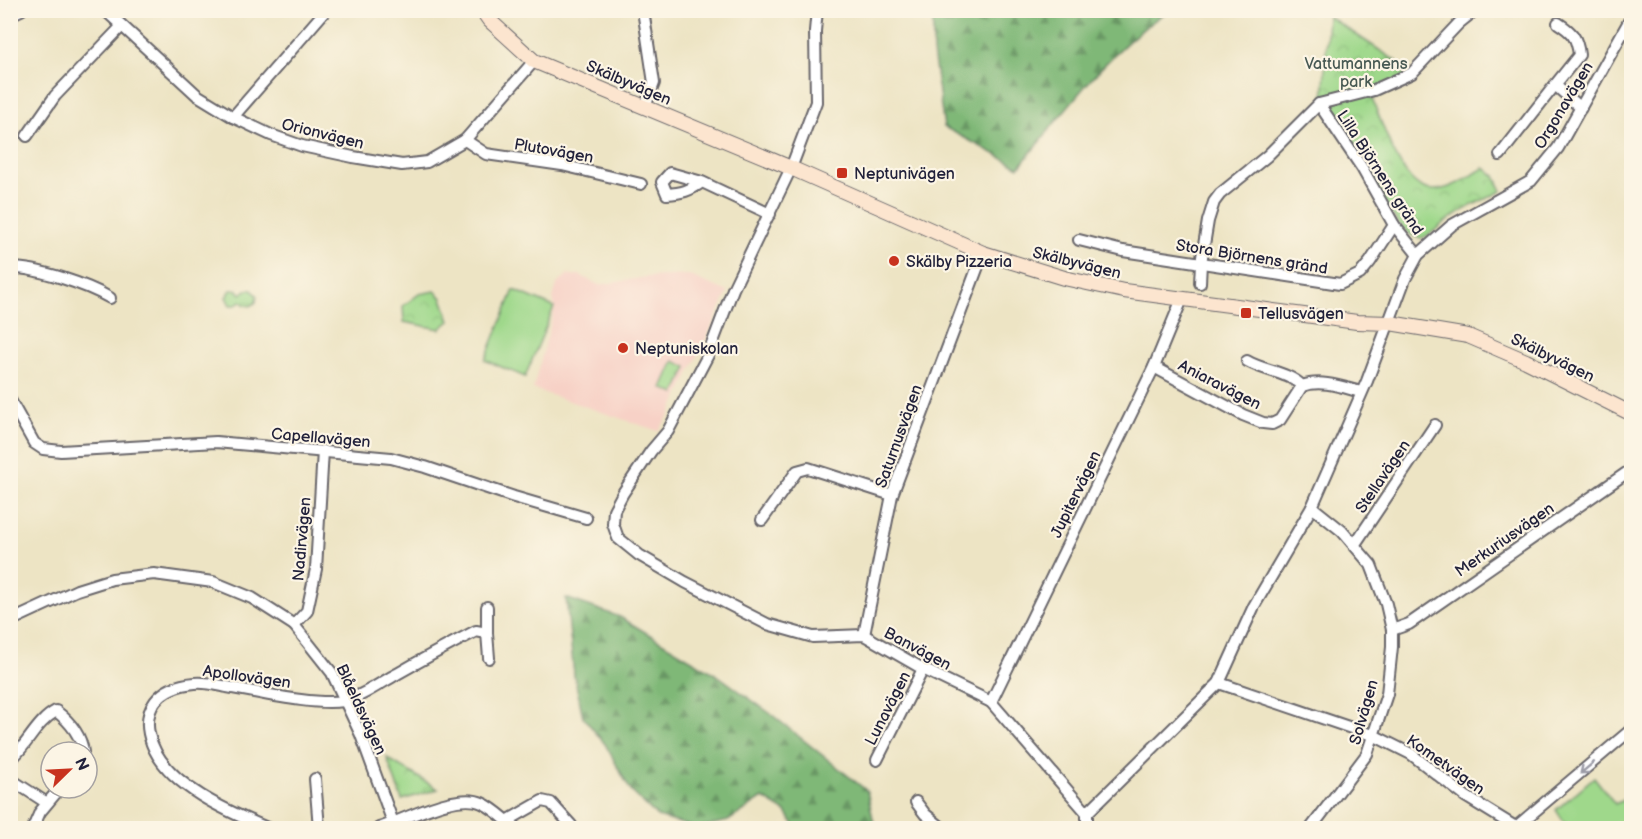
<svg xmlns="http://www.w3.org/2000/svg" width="1642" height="839" font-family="'Balsamiq Sans',sans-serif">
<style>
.built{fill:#f7d1c6}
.forest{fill:url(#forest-firs);stroke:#506d59;stroke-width:1.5}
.park{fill:url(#park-crowns);stroke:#607d63;stroke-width:1.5}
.pitch{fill:#9fd88b;stroke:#607d63;stroke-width:1.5}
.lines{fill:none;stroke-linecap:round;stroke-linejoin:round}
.street-casing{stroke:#69666b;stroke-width:14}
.secondary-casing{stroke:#69666b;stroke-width:16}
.street{stroke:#fff;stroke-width:10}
.secondary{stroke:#fce5cf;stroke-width:14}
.oneway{stroke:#9c9ca7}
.poi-dot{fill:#c8321e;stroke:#fcf5e5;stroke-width:2}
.labels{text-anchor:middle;stroke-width:4.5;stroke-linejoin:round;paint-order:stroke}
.park-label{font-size:16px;fill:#485953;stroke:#fcf5e5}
.street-label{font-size:16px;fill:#22223b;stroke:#fcf5e5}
.poi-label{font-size:16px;fill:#22223b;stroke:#fcf5e5;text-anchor:start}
</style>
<defs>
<pattern id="forest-firs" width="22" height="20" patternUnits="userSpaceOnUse" patternTransform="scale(1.5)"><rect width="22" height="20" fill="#7fb877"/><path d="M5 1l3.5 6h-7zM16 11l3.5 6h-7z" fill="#689563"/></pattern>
<pattern id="park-crowns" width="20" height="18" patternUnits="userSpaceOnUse" patternTransform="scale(1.5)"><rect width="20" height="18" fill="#9fd88b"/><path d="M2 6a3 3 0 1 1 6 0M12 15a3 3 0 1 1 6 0" fill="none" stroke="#89b979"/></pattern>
</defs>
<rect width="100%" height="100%" fill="#fcf5e5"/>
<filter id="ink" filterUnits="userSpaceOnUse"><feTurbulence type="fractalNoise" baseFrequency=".0167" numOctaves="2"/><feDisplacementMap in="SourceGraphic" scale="12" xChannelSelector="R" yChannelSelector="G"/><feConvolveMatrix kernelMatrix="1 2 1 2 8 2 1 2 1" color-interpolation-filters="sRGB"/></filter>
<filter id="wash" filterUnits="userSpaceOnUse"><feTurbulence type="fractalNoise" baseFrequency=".008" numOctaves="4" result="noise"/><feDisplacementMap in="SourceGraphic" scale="24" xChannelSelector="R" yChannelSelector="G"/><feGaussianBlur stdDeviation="1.35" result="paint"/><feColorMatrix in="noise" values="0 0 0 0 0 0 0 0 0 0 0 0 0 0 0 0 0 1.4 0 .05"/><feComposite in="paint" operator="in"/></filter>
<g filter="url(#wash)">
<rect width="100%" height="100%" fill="#ede4c4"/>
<!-- built -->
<path class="built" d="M568,274L576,276L577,274L599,285L647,277L688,275L728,292L670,414L658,431L533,389L555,308L553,298L557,284Z"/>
<!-- forest -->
<g class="forest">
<path d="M933,11V10L1168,11C1108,49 1064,113 1019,167L944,127L933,52Z"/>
<path d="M566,598L620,617L717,675L771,714L867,791L875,828H796L786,812L763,798L728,821L697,828L658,817L631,791L605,744L583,717L574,675Z"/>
</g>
<!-- park -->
<g class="park">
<path d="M1328,16L1399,63L1408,84L1372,99C1383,124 1401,189 1432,190C1450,191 1468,177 1484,168L1495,176L1502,191C1480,201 1459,211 1440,226C1435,230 1428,238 1420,238C1410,237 1404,229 1397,222L1323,103Z"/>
<path d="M231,290H238L241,294L246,290H252L257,295L256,302L251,306L245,305L241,301L236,305H230L226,297Z"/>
<path d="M435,291L442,298L450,321L440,329L404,322L403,306L419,294Z"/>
<path d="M387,758L438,789L402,800Z"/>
</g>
<!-- pitch -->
<g class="pitch">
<path d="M514,290L554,307L525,377L485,360Z"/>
<path d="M674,361L687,367L675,394L662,388Z"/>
<path d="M1594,777L1615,804L1631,796V828H1576L1574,826L1568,828L1556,810Z"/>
</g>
</g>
<g filter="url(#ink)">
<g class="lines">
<defs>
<g id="street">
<path d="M105,10L197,95L233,117L271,135L302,146L353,157L402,165L427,162L465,140L534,61"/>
<path d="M643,10L654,83L645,107"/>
<path d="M817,10L815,31L816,102L791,168L733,289L708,355L668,431L651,451L623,493L614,510L613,524L618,538L639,555L685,582L767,624L813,637L864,635L923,669L991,702L1087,813V828"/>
<path d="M10,15L21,10"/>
<path d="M1558,23C1572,32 1577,37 1579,55L1555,85L1581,108"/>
<path d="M1319,104L1362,168L1394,225L1418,255"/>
<path d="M233,117L326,10"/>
<path d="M27,136L55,96L121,27"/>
<path d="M465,140L486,154L562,165L641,184"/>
<path d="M1500,155L1555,85"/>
<path d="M702,182L670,173L662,182L667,194C681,193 690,191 702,182L770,214"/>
<path d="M1079,240L1123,251L1340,284L1360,274L1370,262L1394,225"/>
<path d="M10,268C36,267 88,285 110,298"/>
<path d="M1200,283L1201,263L1208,221L1214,202L1220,194L1267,156L1319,104L1374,90L1412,73L1459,23L1475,10"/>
<path d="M1247,361C1264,371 1288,372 1302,386"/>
<path d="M1154,367L1243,415L1263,423L1272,424L1280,420L1302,386C1321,379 1342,387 1361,392"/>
<path d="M10,400L34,443L43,449L61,451L216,442L391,458L425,467L514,497L586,518"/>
<path d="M762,520L797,471L808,468L892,495"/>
<path d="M1355,544L1435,425"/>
<path d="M487,607V633"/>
<path d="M10,621L77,590L112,579L154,574L213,582L252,598L294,625L332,673L361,735L395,828"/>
<path d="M294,625L307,611L316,569L323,451"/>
<path d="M1392,630L1409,624L1632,469"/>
<path d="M864,635L892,495L983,253"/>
<path d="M1219,683L1375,736L1411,754L1465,796L1517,828"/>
<path d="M991,702L1154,367L1182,299"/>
<path d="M10,760C28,745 36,722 56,711C69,721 81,735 83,752"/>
<path d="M877,760L923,669"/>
<path d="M10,779L47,803"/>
<path d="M315,779L319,828"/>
<path d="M916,802L925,814L942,828"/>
<path d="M1087,813L1219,683L1254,606L1312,507L1367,381L1405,279L1418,255L1452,225L1531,181L1558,148L1632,16"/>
<path d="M507,821L542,801L551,803L571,825L572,828"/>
<path d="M1516,827L1632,729"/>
<path d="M33,828L40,812L60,788"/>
<path d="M267,828C229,812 168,786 152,744C139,709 159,686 195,683C206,682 217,685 227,687C258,692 314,706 344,701C360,698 382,682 397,674C423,659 449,645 476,631L487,633L489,658"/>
<path d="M379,828C404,820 458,791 482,803C494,808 505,820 516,828"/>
<path d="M1311,828L1367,754L1387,694L1392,647V630L1386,604L1371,565L1342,531L1312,507"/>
</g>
<path id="secondary" d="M482,10L489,20L534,61L791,168L983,253L1064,278L1124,291L1357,322L1390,323L1468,336L1526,361L1632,414"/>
</defs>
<!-- street casing -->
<use href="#street" class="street-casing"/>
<!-- secondary casing -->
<use href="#secondary" class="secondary-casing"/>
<!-- street -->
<use href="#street" class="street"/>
<!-- secondary -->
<use href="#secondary" class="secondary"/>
</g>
<!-- one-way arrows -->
<defs><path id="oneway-shaft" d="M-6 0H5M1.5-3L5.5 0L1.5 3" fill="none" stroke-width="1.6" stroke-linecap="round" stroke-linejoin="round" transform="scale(1.5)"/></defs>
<use class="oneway" href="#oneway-shaft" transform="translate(1587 768) rotate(140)"/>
</g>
<!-- markers -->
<g class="poi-dot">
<rect x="836" y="167" width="12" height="12" rx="3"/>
<circle cx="894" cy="261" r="6"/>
<rect x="1240" y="307" width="12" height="12" rx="3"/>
<circle cx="623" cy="348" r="6"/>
</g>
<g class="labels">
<!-- park labels -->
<g class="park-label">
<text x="1356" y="69">Vattumannens<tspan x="1356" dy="18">park</tspan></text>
</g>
<!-- street labels -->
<g class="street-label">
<text transform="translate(629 82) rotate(23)" y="6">Skälbyvägen</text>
<text transform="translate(1563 105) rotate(-59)" y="6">Orgonavägen</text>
<text transform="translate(323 133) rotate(14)" y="6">Orionvägen</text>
<text transform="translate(554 150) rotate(10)" y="6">Plutovägen</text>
<text transform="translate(1381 172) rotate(57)" y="6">Lilla Björnens gränd</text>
<text transform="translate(1252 256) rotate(9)" y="6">Stora Björnens gränd</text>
<text transform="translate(1077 262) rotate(14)" y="6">Skälbyvägen</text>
<text transform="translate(1553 357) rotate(26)" y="6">Skälbyvägen</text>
<text transform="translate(1220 384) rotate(27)" y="6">Aniaravägen</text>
<text transform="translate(898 436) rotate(-70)" y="6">Saturnusvägen</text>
<text transform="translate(321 437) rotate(5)" y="6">Capellavägen</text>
<text transform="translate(1382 476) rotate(-56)" y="6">Stellavägen</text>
<text transform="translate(1075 494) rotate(-64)" y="6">Jupitervägen</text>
<text transform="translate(301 539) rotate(-85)" y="6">Nadirvägen</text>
<text transform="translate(1504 539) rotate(-35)" y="6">Merkuriusvägen</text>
<text transform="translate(918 648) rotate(28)" y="6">Banvägen</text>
<text transform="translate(247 676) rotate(8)" y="6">Apollovägen</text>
<text transform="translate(887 708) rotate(-63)" y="6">Lunavägen</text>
<text transform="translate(362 709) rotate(65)" y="6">Blåeldsvägen</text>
<text transform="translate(1363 712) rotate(-74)" y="6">Solvägen</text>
<text transform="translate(1446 764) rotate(35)" y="6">Kometvägen</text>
</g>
<!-- poi labels -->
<g class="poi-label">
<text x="854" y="179">Neptunivägen</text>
<text x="906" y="267">Skälby Pizzeria</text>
<text x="1258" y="319">Tellusvägen</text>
<text x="635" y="354">Neptuniskolan</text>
</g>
</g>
<!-- margin -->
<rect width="1642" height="839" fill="none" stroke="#fcf5e5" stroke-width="36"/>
<!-- north arrow -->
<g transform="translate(69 770) rotate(66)"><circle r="28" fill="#fcf5e5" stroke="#a5a1a1" stroke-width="1.5"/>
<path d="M0-4.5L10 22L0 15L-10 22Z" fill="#c8321e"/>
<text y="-9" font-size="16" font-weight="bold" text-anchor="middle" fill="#22223b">N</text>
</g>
</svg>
